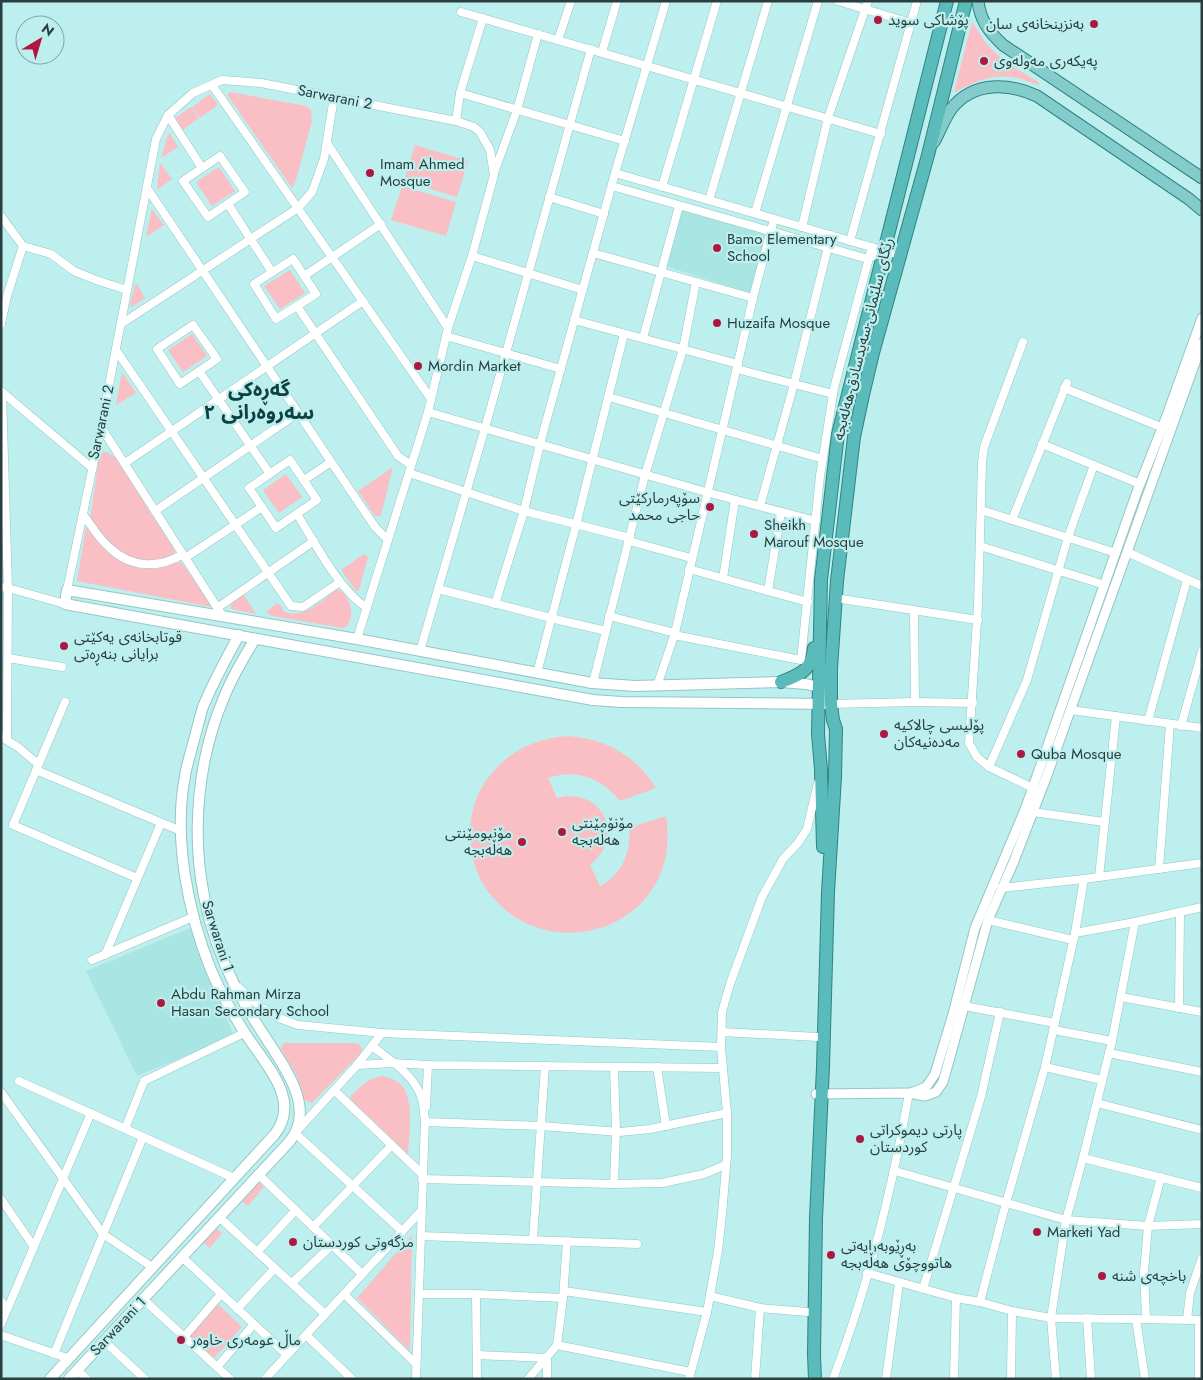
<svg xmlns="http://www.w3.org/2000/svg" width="1203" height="1380" font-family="Jost,'Noto Sans Arabic',sans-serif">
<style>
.built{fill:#a8e5e3}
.green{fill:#f9bfc4}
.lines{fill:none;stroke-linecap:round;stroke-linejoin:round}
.minor-casing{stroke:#94c6c4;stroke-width:9}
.tertiary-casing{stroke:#94c6c4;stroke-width:11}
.secondary-casing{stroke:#94c6c4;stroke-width:12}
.primary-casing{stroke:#2f8483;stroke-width:13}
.trunk-casing{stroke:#2f8483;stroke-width:14}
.minor{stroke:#fff;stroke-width:8}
.tertiary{stroke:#fff;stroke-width:9}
.secondary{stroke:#fff;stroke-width:10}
.primary{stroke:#83cccb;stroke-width:11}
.trunk{stroke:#5abbba;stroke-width:12}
.poi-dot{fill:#ad1840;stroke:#bdefee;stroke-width:2}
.labels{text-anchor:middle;stroke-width:4.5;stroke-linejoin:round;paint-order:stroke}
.poi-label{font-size:15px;fill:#2a3e3e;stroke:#bdefee;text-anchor:start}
.street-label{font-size:15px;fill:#2a3e3e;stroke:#bdefee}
.district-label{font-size:20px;font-weight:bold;fill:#0e4141;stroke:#bdefee}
</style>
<rect width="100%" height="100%" fill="#bdefee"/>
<!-- built -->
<g class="built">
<path d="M684,203L769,229L750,293L665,266Z"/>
<path d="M190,928L234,1036L137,1076L86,971Z"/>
</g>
<!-- green -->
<g class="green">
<path d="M972,22C977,28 981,37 987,44C1001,60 1020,71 1037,81L1040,85C1033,84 1025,80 1017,78C994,73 976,81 956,92H954Z"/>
<path d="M230,92L306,106L311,110L312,121L296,180L292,188L228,96V93Z"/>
<path d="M210,94L218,105L200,118L192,107Z"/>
<path d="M191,107L199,118L182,130L174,119Z"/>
<path d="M169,132L178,147L161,158Z"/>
<path d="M415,145L468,161L457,197L404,181Z"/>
<path d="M160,163L172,179L157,190Z"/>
<path d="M219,167L235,191L212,206L196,182Z"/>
<path d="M402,186L456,202L446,236L391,220Z"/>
<path d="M152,209L164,225L146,237Z"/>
<path d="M290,270L305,293L280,309L264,286Z"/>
<path d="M137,284L145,298L132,307L130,305L135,285Z"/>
<path d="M192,334L207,356L183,372L168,350Z"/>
<path d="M122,372L136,393L116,405Z"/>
<path d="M106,452L115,457L173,548L176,554L171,560C162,560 152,562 142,561C119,558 102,537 90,520L99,458L101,453Z"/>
<path d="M393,467L381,515L379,516H375L358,491Z"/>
<path d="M286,474L302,497L279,513L263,490Z"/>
<path d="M87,522C107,547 121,573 158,567C166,566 173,563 181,562L203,593L211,607L77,581Z"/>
<path d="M364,554L368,557L359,590L356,591L341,570Z"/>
<path d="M337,589C351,595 356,616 346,627L343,628L272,616L266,612L277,603L283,608V611C302,621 323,600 337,589Z"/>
<path d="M243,594L256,614L231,609V602Z"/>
<path d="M569,736C607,739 636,756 656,788L620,801C602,778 576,768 548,778L557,798C602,786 626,836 590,865L600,886C621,876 632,851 629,828L666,816C669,836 668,856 660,875C632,939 545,952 498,903C484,889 474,870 471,850C468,829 471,806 482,787C501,755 532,738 569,736Z"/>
<path d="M284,1043H356L360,1045L362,1049L360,1054L312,1103L303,1100L297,1076L281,1049L282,1046Z"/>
<path d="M383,1076C390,1078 399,1081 403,1087C414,1102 409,1136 408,1154L349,1098C360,1087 367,1078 383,1076Z"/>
<path d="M259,1182L264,1187L248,1206L242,1202Z"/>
<path d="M216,1228L222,1233L210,1248L203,1243Z"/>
<path d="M412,1235L410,1351L357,1298Z"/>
<path d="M218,1304L242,1327L214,1358L188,1336Z"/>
</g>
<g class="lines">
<defs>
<g id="minor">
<path d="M838,1L911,23"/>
<path d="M461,12L881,134"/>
<path d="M558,40L571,1"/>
<path d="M602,52L617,1"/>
<path d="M212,85L431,399"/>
<path d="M460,93L625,141"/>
<path d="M168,115L202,168"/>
<path d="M456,121L460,93L483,18"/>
<path d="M327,143L448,328"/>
<path d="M220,156L245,192L208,217L183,181Z"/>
<path d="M494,173L517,110L538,34"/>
<path d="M615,173L899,255"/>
<path d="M612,186L868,259L884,250"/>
<path d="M662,187L717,1"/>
<path d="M147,188L375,527L388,540"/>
<path d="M549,197L604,214"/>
<path d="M709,200L768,1"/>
<path d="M228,204L272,272"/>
<path d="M755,213L818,1"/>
<path d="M1,216L23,246L51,254L74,271L96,280L127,290"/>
<path d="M802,227L828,118L868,1"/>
<path d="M850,241L917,1"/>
<path d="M593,253L753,298"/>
<path d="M472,256L583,290"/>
<path d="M293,259L316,294L276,319L254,284Z"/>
<path d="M304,276L381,224"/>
<path d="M297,306L398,456L411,465"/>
<path d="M574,320L738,364"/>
<path d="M1,324L7,296L23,246"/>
<path d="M121,324L298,208L312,192L324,159L334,97"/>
<path d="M193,325L217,359L180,384L157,349Z"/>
<path d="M446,336L561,369"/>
<path d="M643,338L679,206"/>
<path d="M1023,342L984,447L982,463L978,605L969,743L977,757L989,767L1033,788"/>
<path d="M116,350L291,606L303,607L340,582"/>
<path d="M737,369L833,394"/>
<path d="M199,371L270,474"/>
<path d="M1064,388L1166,429"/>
<path d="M1,391L92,468"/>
<path d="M2,392L8,588L7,739"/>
<path d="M609,397L823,459"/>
<path d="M428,412L706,492L816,521"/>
<path d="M101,427L222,615"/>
<path d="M1042,444L1140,484"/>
<path d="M290,460L317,500L276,528L249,488Z"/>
<path d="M125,463L363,301"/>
<path d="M409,473L524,511L630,538"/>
<path d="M304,480L331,462"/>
<path d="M760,506L794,384L831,235"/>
<path d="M981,510L1116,553"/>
<path d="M155,511L298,413"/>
<path d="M83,514C91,525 99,539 110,548C131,568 159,569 183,554"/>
<path d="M297,514C315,543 339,590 367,608"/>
<path d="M1012,520L1067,383"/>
<path d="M629,541L691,558"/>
<path d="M980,546L1105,585"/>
<path d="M1127,552L1202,586"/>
<path d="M185,558L262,507"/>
<path d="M689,569L808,602"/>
<path d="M723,578L735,500"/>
<path d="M1,587L8,588L65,604"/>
<path d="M438,589L563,621L606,631"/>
<path d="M67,590L101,427L156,139L168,115L193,93L222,80L261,83L456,121L474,127L480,132L490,150L494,175L472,256L448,328L428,412L357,639"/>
<path d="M768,591L781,512"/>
<path d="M835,598L978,620"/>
<path d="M495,604L524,511L540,444L615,173L666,1"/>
<path d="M217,608L314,541"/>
<path d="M914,611L915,702"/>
<path d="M609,616L675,633"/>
<path d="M674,635L801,660L820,476L834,388L872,247"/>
<path d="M420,651L485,428L591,49"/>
<path d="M8,658L62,667"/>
<path d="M537,673L576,525L624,334"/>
<path d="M593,683L645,475L683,349L696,282"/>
<path d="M657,686L675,633L753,298L774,219"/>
<path d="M65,702L13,825L137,878"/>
<path d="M831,704L915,702L973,703"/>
<path d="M1071,710L1202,728"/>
<path d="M1148,721L1187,580"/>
<path d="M1181,726L1202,651"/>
<path d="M1,737L18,747L38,764"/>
<path d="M989,767L1027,680L1068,537L1094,465"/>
<path d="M36,770L181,831"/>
<path d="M1033,812L1104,822"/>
<path d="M1159,869L1170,724"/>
<path d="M1099,877L1116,716"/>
<path d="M1001,888L1084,879L1202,863"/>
<path d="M988,920L1073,940"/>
<path d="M1075,933L1135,922L1202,907"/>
<path d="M105,955L161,823"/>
<path d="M92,960L193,917"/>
<path d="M238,987L259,1006L279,1018L298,1025L382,1033L721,1047"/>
<path d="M1121,997L1202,1012"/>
<path d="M964,1006L1055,1023"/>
<path d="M1179,1008L1180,912"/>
<path d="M1054,1030L1112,1041"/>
<path d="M722,1032L818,1037"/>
<path d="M382,1033L357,1065L295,1133L402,1231"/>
<path d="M372,1046C391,1061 414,1074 422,1099C424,1106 424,1115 425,1122L541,1126L620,1132L650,1129L727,1113"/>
<path d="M1109,1053L1202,1072"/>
<path d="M357,1065L393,1063L428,1065L723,1068"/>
<path d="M657,1067L666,1126"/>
<path d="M1045,1067L1102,1080"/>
<path d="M19,1081L234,1178"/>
<path d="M334,1090L422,1174"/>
<path d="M1,1092L103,1234L152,1267"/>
<path d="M1097,1103L1202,1130"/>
<path d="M426,1107L428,1065"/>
<path d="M125,1129L144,1081L244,1033"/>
<path d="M1083,1158L1202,1188"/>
<path d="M895,1171L1066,1220L1148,1226L1202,1224"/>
<path d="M258,1174L362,1274"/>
<path d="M422,1179L614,1184L662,1183L704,1174L725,1165"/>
<path d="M614,1184L616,1132L614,1067"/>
<path d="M1,1199L34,1247"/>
<path d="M219,1217L325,1314"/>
<path d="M313,1227L392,1145"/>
<path d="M421,1236L637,1244"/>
<path d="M533,1239L545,1066"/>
<path d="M257,1252L295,1211"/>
<path d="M182,1257L287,1355"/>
<path d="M867,1273L956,1298L980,1302L1012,1311L1051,1318L1202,1320"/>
<path d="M292,1283L332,1245"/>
<path d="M923,1289L981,1097L1000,1012"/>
<path d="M564,1291L707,1312"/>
<path d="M344,1294L416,1364"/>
<path d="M419,1294H476L563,1298"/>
<path d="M476,1294L477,1379"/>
<path d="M710,1296L760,1308L808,1312"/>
<path d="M143,1299L230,1379"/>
<path d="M1,1301L7,1309"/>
<path d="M980,1302L1006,1203L1045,1067L1075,933L1084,879"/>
<path d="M237,1309L275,1268"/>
<path d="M1087,1318L1091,1379"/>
<path d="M1136,1319L1145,1379"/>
<path d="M1146,1319L1144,1272L1148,1226L1161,1177"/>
<path d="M1187,1320L1190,1293L1202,1258"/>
<path d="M1199,1320V1379"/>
<path d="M1,1324L91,1113"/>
<path d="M1,1335L67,1358"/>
<path d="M306,1335L352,1379"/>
<path d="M184,1337L221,1294"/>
<path d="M104,1341L145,1379"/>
<path d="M557,1345L690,1372"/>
<path d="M54,1354L143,1137"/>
<path d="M477,1355L547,1358V1379"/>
<path d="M217,1367L254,1324"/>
<path d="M77,1370L87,1379"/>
<path d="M265,1379L421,1211"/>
<path d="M416,1379L425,1119"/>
<path d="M528,1379L557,1345L563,1298L567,1241"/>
<path d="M689,1379L707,1312L718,1251L722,1214L727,1156V1113L721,1047L722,1012L730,984L762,897L783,859L798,843L807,829L818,783"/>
<path d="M755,1379L760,1308"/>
<path d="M833,1379C868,1287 892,1190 909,1093"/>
<path d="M886,1379L899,1283"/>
<path d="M954,1379L956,1298"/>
<path d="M1011,1379L1012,1311"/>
<path d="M1056,1379L1051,1318L1066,1220L1083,1158L1112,1041L1135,922"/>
</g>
<g id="tertiary">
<path d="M911,1093L926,1087L935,1074L953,1014L975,928L1026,807L1138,489L1166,418L1202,318"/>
<path d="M816,1094L909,1093L925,1096L936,1092L943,1082L988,920L1014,861L1046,778L1202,343"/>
</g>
<g id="secondary">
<path d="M67,590L357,639L592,683L635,686L781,682L806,684L819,687L831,704L621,702L593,700L65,604Z"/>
<path d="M50,1379L275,1134C303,1098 261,1060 243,1030C231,1011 220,991 211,970C188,913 173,838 185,776C187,763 192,749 195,736C198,726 200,716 203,707C213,682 226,659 239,635"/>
<path d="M69,1379L290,1141C317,1107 282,1064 264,1035C253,1019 244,1003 235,986C221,958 210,927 204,896C191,831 198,757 225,695C233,675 244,657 255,639"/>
</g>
<g id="primary">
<path d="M978,1C980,20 989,32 1003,45L1202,178"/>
<path d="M934,142C940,131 945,117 952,108C974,81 1009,83 1037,96L1189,199L1202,210"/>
</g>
<g id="trunk">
<path d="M781,682C800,675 812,670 814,648"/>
<path d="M823,847L821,769L818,734L821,580L838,434L947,1"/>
<path d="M815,1379L814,1355L816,1218L823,1067L828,892L835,777L836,729L833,720L831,704V668L837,581L854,437L863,395L873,353L928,155L966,1"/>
</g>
</defs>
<!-- minor casing -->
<use href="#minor" class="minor-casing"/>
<!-- tertiary casing -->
<use href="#tertiary" class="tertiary-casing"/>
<!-- secondary casing -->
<use href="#secondary" class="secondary-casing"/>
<!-- primary casing -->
<use href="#primary" class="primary-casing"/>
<!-- trunk casing -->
<use href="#trunk" class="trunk-casing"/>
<!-- minor -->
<use href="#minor" class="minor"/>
<!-- tertiary -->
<use href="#tertiary" class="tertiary"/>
<!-- secondary -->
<use href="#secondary" class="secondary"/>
<!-- primary -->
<use href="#primary" class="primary"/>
<!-- trunk -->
<use href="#trunk" class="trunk"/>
</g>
<!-- markers -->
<g class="poi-dot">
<circle cx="878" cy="20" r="5"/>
<circle cx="1094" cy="24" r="5"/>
<circle cx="984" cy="61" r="5"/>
<circle cx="370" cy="173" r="5"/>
<circle cx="717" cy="248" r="5"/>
<circle cx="717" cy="323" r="5"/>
<circle cx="418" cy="366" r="5"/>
<circle cx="710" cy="507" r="5"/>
<circle cx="754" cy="534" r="5"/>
<circle cx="64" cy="646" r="5"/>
<circle cx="884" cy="734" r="5"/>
<circle cx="1021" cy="754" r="5"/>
<circle cx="562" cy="832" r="5"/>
<circle cx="522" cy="842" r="5"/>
<circle cx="161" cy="1003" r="5"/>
<circle cx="860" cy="1139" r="5"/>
<circle cx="1037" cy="1232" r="5"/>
<circle cx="293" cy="1242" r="5"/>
<circle cx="831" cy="1255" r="5"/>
<circle cx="1102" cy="1276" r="5"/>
<circle cx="181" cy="1340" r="5"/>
</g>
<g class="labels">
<!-- poi labels -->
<g class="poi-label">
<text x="888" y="25">پۆشاکی سوید</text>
<text x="1084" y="29" text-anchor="end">بەنزینخانەی سان</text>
<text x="994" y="66">پەیکەری مەولەوی</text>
<text x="380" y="169">Imam Ahmed<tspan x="380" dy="17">Mosque</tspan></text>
<text x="727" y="244">Bamo Elementary<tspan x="727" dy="17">School</tspan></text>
<text x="727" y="328">Huzaifa Mosque</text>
<text x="428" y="371">Mordin Market</text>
<text x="700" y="503" text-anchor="end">سۆپەرمارکێتی<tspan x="700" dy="17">حاجی محمد</tspan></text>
<text x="764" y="530">Sheikh<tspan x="764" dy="17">Marouf Mosque</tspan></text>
<text x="74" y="642">قوتابخانەی یەکێتی<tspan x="74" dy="17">برایانی بنەڕەتی</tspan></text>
<text x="894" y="730">پۆلیسی چالاکیە<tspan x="894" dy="17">مەدەنیەکان</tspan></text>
<text x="1031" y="759">Quba Mosque</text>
<text x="572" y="828">مۆنۆمێنتی<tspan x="572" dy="17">هەڵەبجە</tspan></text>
<text x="512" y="838" text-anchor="end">مۆنیومێنتی<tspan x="512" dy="17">هەڵەبجە</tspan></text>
<text x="171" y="999">Abdu Rahman Mirza<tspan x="171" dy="17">Hasan Secondary School</tspan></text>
<text x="870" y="1135">پارتی دیموکراتی<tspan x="870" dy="17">کوردستان</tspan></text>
<text x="1047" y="1237">Marketi Yad</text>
<text x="303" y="1247">مزگەوتی کوردستان</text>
<text x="841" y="1251">بەڕێوبەرایەتی<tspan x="841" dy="17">هاتووچۆی هەڵەبجە</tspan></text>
<text x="1112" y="1281">باخچەی شنە</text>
<text x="191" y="1345">ماڵ عومەری خاوەر</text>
</g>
<!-- street labels -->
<g class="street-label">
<text transform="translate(335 97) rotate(11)" y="5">Sarwarani 2</text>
<text transform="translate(863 339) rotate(-76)" y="5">رێگای سلێمانی-سەیدسادق-هەلەبجە</text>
<text transform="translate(101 422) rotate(-78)" y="5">Sarwarani 2</text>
<text transform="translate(218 936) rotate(72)" y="5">Sarwarani 1</text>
<text transform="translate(118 1326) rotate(-47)" y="5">Sarwarani 1</text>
</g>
<!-- district labels -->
<g class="district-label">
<text x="259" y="396">گەڕەکی<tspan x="259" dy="23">سەروەرانی ٢</tspan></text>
</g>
</g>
<!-- border -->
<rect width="1203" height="1380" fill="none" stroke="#2a3e3e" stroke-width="5"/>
<!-- north arrow -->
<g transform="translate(40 40) rotate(38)"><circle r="24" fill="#bdefee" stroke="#82a8a8"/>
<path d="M0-4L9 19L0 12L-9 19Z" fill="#ad1840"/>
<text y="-8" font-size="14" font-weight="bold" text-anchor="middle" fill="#2a3e3e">N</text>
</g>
</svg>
